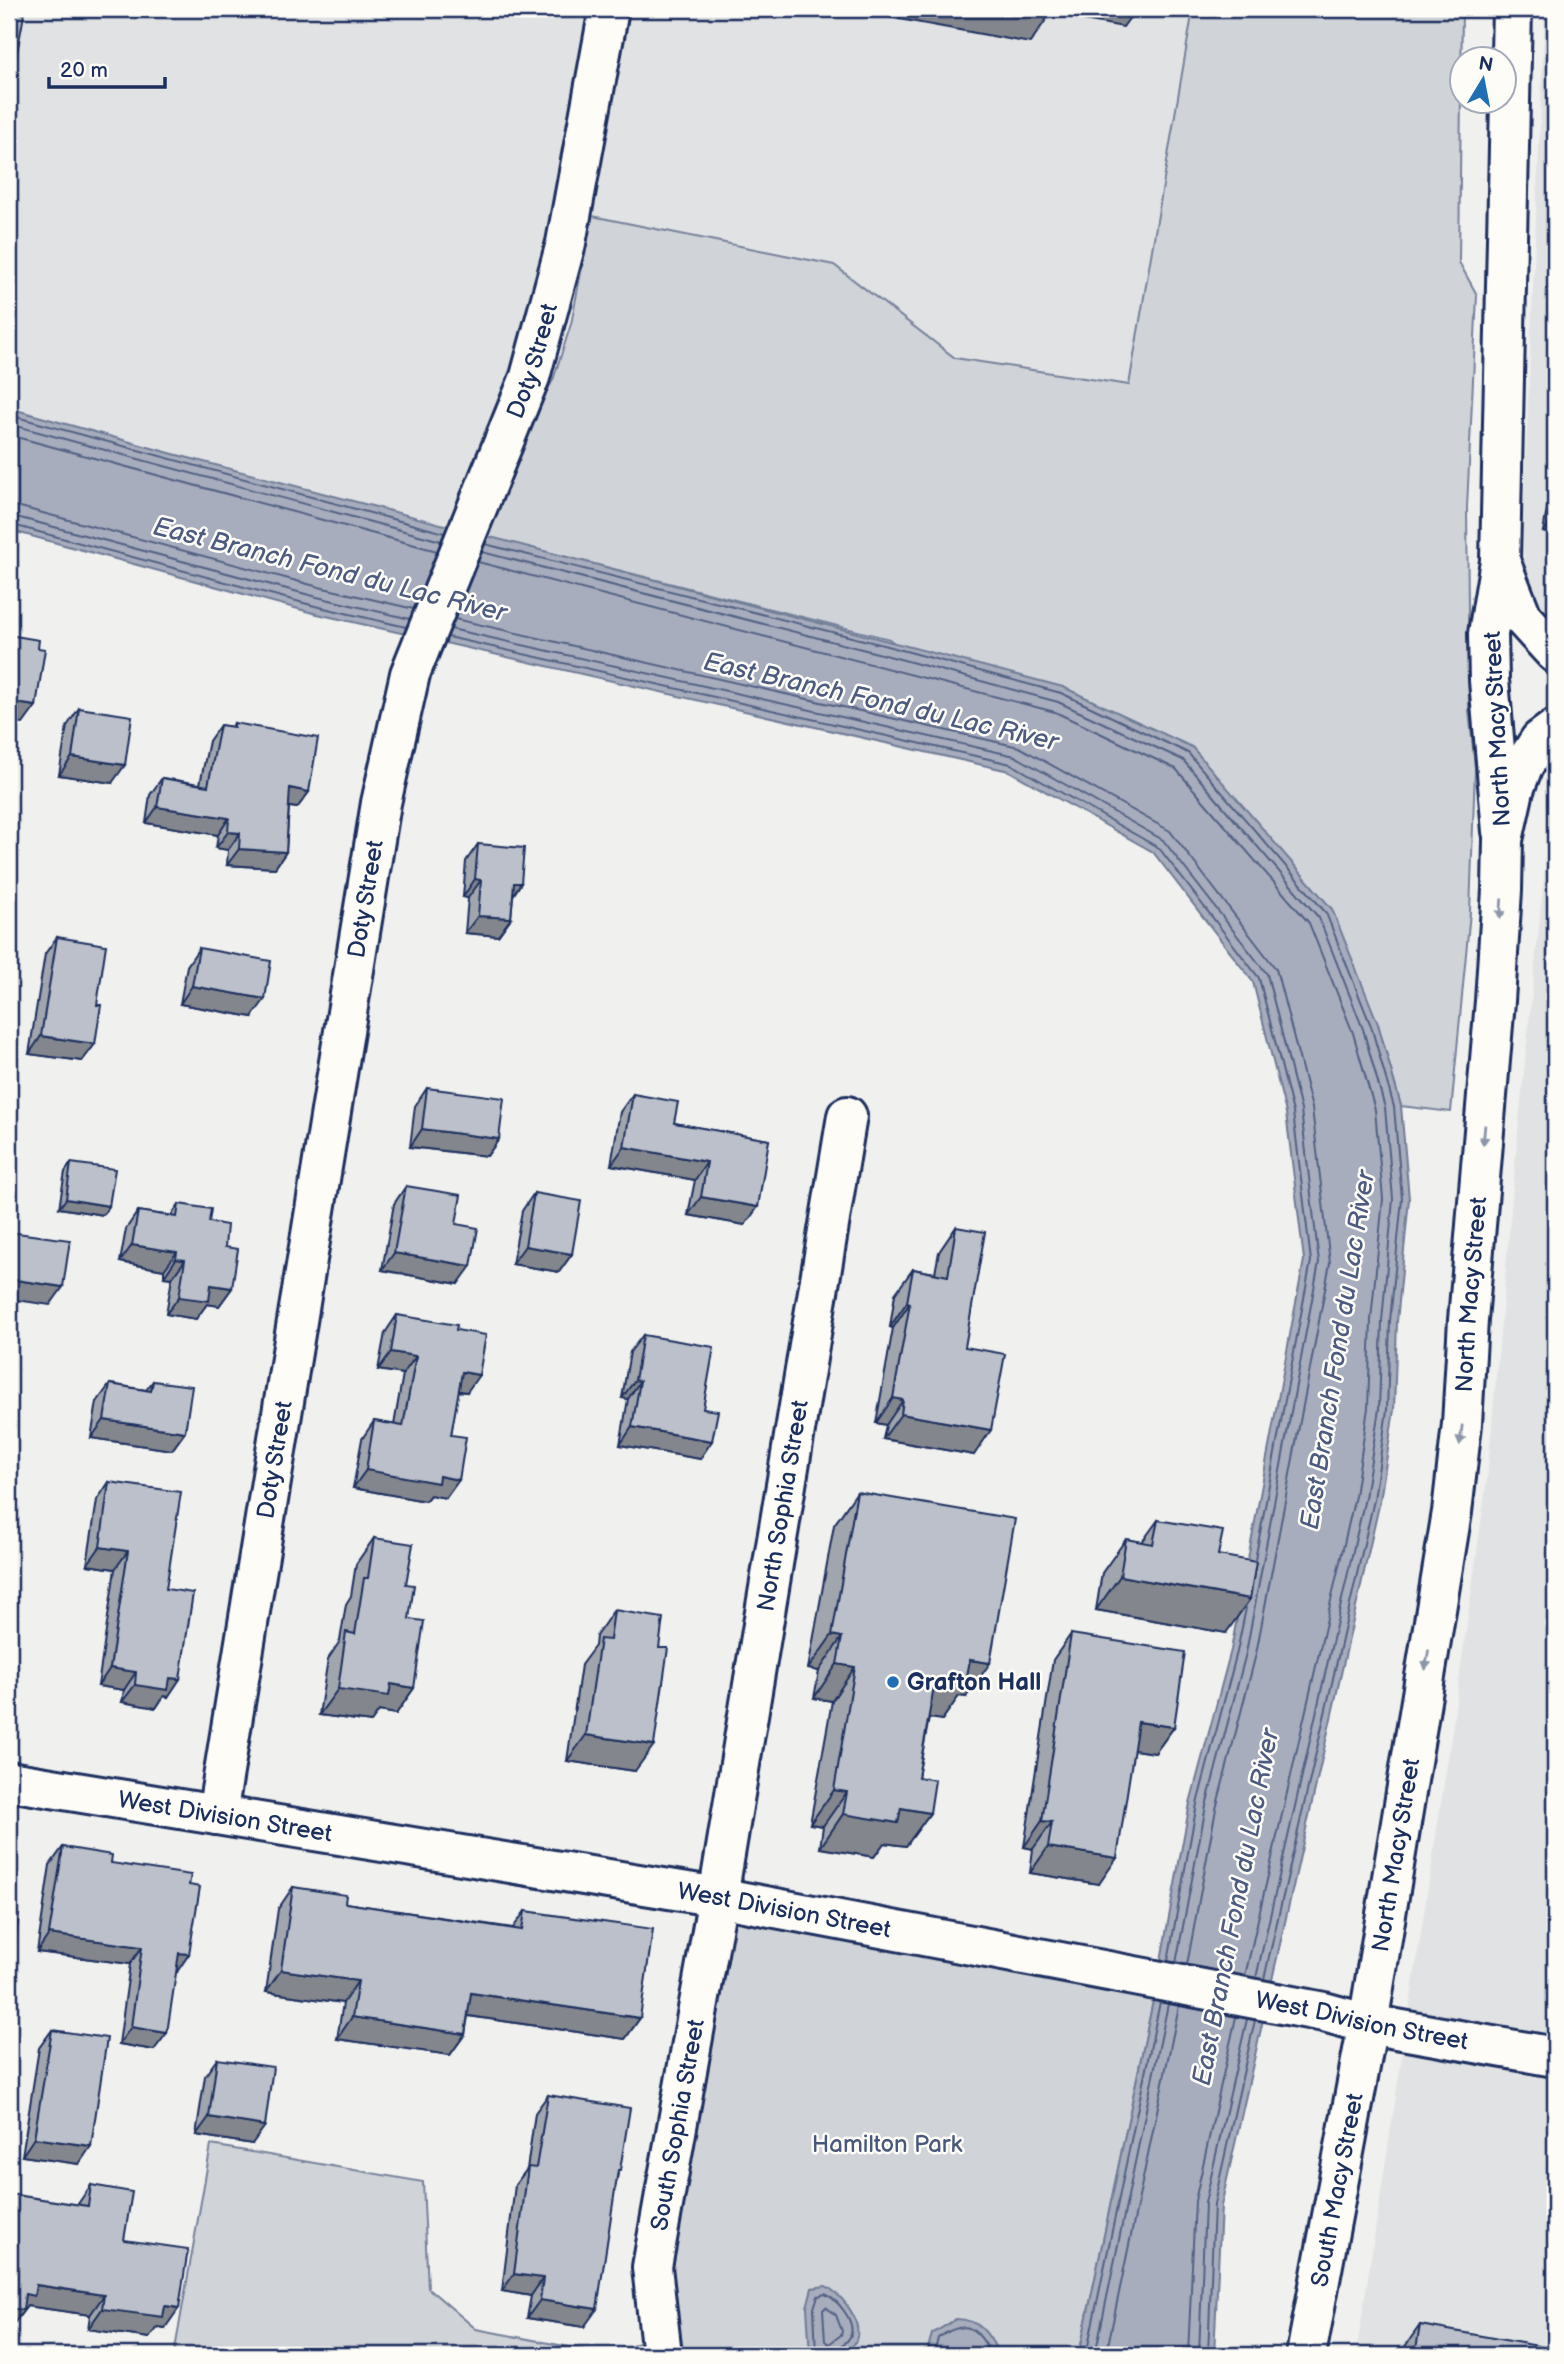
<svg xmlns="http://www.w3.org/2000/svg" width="1564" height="2364" font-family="'Balsamiq Sans',sans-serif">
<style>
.built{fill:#e0e2e3}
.green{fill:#d0d3d8;stroke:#76819b;stroke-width:2}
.water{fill:#a7adbd;stroke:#6f7b97;stroke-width:2}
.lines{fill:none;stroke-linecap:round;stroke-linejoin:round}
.shore{stroke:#536184;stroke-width:2}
.street-casing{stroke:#1b2f5e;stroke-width:44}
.secondary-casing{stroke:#1b2f5e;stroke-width:44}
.street{stroke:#fdfcf7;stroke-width:38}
.secondary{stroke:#fdfcf7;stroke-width:38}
.wall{fill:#a1a5ae;stroke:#1b2f5e;stroke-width:2}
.shaded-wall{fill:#83868d;stroke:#1b2f5e;stroke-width:2}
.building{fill:#bbc0ca;stroke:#1b2f5e;stroke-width:2}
.oneway{fill:#8c96aa}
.poi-dot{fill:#1f6fb2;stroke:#fdfcf7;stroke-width:2.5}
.labels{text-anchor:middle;stroke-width:5;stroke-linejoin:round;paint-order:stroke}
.street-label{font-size:24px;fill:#1b2f5e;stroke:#fdfcf7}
.poi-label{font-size:24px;font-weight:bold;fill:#1b2f5e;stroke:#fdfcf7;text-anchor:start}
.park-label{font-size:24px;fill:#48587c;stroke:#fdfcf7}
.water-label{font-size:26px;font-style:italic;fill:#4c5b7f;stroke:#fdfcf7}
</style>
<rect width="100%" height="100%" fill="#f0f0ee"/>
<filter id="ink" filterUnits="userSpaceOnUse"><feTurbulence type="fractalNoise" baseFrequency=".0143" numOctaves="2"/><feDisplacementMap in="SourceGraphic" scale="14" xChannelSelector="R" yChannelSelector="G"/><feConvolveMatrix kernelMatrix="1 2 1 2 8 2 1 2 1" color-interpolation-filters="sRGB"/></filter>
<g filter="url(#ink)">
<!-- built -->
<g class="built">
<path d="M9,9H609L566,243L468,532L166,452L9,408Z"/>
<path d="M631,9H1193L1130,385L955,358L833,265L592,216Z"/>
<path d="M1545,9H1555V628L1540,615L1531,595L1524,563L1523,522Z"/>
<path d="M1555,798V2355H1356L1450,1745L1487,1480L1519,1121L1549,829Z"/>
</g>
<!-- green -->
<g class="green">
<path d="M1193,9H1462L1459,262L1477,295L1467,507L1469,710L1475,768L1470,912L1451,1112L1401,1106L1378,1024L889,639L468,532L553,380L571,324L592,216L834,265L955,358L1129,385Z"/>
<path d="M718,1897L1157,1982L1079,2355H616L659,2331Z"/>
<path d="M211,2145L423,2182L428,2288L476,2329L611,2355H174Z"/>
</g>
<!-- water -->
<g class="water">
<path d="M9,408L166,452L1063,687L1192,747L1332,909L1378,1024L1401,1106L1409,1199L1397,1322L1394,1410L1380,1501L1221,2206L1214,2355H1079L1157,1982L1190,1803L1231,1650L1304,1260L1286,1113L1253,982L1153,852L1009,771L313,613L9,530Z"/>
<path d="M826,2286C847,2298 875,2337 843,2353C834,2357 821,2355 810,2355L807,2307L812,2288Z"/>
<path d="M956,2319C982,2320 988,2334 1000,2355H926L932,2334Z"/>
</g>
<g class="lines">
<!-- shore -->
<g class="shore">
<path d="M9,415L444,533"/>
<path d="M9,424L441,541"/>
<path d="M9,435L437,551"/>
<path d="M9,504L319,587L414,609"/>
<path d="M9,515L317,597L410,619"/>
<path d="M9,524L315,606L406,627"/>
<path d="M485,544L887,646L1061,693L1188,753L1326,913L1371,1026L1394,1107L1402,1199L1390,1321L1387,1410L1374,1500L1264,1979"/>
<path d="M482,552L885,655L1058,702L1183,760L1319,918L1363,1029L1385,1108L1393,1199L1382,1321L1379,1409L1365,1498L1256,1978"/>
<path d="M478,562L1055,712L1176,769L1309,923L1353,1033L1375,1110L1383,1199L1371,1320L1368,1408L1355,1496L1245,1976"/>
<path d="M455,619L1019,747L1170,831L1276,969L1312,1108L1330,1263L1256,1654L1216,1809L1187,1965"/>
<path d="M451,629L1015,756L1163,840L1267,974L1301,1110L1319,1262L1246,1653L1206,1806L1176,1963"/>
<path d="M448,637L1011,764L1159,848L1259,978L1293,1112L1311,1261L1255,1560"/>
<path d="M1168,1961L1197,1804L1237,1652L1246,1608"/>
<path d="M826,2307L836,2315L842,2331L841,2335L829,2344L825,2341L823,2310Z"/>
<path d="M816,2355L814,2308L818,2296L825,2294C837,2299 857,2322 850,2337C846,2345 838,2345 837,2355"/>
<path d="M934,2355L938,2338C967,2318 976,2327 992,2355"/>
<path d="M1086,2355L1160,2002"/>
<path d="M1095,2355L1168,2004"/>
<path d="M1106,2355L1179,2006"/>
<path d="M1188,2355L1195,2201L1236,2017"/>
<path d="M1199,2355L1205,2203L1247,2019"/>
<path d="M1208,2355L1214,2204L1255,2020"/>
</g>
<defs>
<g id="street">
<path d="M1500,561L1522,617L1555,653"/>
<path d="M1502,831L1489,680L1488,634L1500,561L1512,9"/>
<path id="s1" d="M9,1781L718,1897L1324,2012L1368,2024L1555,2057"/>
<path id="s2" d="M217,1815L381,803L410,674L530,377L566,243L609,9"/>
<path id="s3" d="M662,2355L652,2267L718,1897L847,1116"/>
</g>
<g id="secondary">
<path id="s4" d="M1306,2355L1368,2024L1452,1512L1462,1424L1468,1320L1495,1001L1502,890L1503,840L1514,790L1523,766L1540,740L1555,729"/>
</g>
</defs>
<!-- street casing -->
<use href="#street" class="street-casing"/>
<!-- secondary casing -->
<use href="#secondary" class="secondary-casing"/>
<!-- street -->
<use href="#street" class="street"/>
<!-- secondary -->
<use href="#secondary" class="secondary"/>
</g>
<!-- wall -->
<g class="wall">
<path d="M1555,463V535L1543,532Z"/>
<path d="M79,708L112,783L59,775L67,726Z"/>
<path d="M234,723L309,792L297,808L289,807L286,852L275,868L227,865L228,850L216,848L218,835L146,823L150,795L162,778L200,784L209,741L220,725L232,727Z"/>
<path d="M478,844L521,883L513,896L511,918L498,936L465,933L468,898L463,897L466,861Z"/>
<path d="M57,937L97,1005L95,1044L82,1061L29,1054L45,954Z"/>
<path d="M1555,941V962H1552Z"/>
<path d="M199,948L252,1017L180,1004L187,966Z"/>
<path d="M427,1088L499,1139L487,1156L410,1147L415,1106Z"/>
<path d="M633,1094L674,1123L769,1140L745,1225L688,1215L695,1180L611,1165L620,1112Z"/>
<path d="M71,1163L109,1206L103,1215L59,1208L65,1172Z"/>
<path d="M406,1186L456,1224L458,1284L382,1270L394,1204Z"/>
<path d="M534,1193L572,1254L559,1272L512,1264L522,1211Z"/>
<path d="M179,1204L209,1222L225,1247L232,1288L219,1306L207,1304L196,1319L166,1314L172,1278L164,1277V1270L120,1262L126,1229L138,1211L171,1216Z"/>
<path d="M956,1227L965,1347L974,1455L883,1439L886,1425L876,1423L893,1328L890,1327L895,1294L913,1269L935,1273L939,1252Z"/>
<path d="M397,1315L456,1330L467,1392L458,1391L451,1435L446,1498L430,1495L425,1501L353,1488L362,1439L374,1421L394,1425L403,1374L378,1370L385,1333Z"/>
<path d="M643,1335L700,1459L620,1445L628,1399L622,1398L630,1352Z"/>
<path d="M153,1381L185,1432L172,1450L91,1438L97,1402L110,1384L146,1390Z"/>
<path d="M109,1482L166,1589L168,1697L164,1696L156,1708L122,1702L124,1690L98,1686L115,1569L87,1565L97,1500Z"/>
<path d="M857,1492L966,1697L959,1696L942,1720L929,1718L918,1777L930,1813L906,1846L884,1843L874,1857L820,1848L823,1826L810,1824L832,1701L814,1698L819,1671L808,1669L834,1525Z"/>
<path d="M1158,1520L1226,1633L1096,1610L1102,1573L1126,1539L1142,1542Z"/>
<path d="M374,1538L406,1584L414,1688L396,1714L379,1711L371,1722L319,1715L328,1659L340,1641L346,1604L351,1596L356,1564Z"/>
<path d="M614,1610L635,1771L567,1761L581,1665L595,1646L596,1636Z"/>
<path d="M1071,1634L1174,1727L1155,1753L1134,1750L1099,1884L1030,1873L1033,1849L1024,1847L1053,1660Z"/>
<path d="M63,1847L111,1863L177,1972H176L154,2050L119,2044L130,1964L37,1952L50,1865Z"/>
<path d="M293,1887L345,1903L513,1928L525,1911L640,2018L625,2039L468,2016L465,2034L450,2055L337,2039L343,2003L266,1992L278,1909Z"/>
<path d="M52,2030L79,2164L22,2156L39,2048Z"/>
<path d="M217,2059L252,2144L196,2135L205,2076Z"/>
<path d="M548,2095L618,2174L584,2327L527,2318L531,2296L502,2291L515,2185L527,2169L535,2113Z"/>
<path d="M91,2185L124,2240L165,2328L157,2327L149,2338L88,2329L90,2315L27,2306L9,2330L78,2204Z"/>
<path d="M1420,2325L1555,2355H1399Z"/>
</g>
<!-- shaded-wall -->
<g class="shaded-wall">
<path d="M876,9H1136L1123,27L1050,14L1030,43L872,14Z"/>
<path d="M1555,514V535L1543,532Z"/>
<path d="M9,702L36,706L23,724L9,722Z"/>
<path d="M72,757L125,765L112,783L59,775Z"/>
<path d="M290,788L309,792L297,808L278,805Z"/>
<path d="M157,807L229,818L218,835L146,823Z"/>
<path d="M228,832L240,833L228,850L216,848Z"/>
<path d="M239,849L286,852L275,868L227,865Z"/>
<path d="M475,879L481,880L468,898L463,897Z"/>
<path d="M514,883H521L509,901Z"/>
<path d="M478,916L511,918L498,936L465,933Z"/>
<path d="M192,986L265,999L252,1017L180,1004Z"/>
<path d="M41,1036L95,1044L82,1061L29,1054Z"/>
<path d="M422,1129L499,1139L487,1156L410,1147Z"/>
<path d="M624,1147L707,1162L695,1180L611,1165Z"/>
<path d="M701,1197L758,1207L745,1225L688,1215Z"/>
<path d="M66,1199L109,1206L103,1215L59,1208Z"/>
<path d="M132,1245L177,1252L164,1270L120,1262Z"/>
<path d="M525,1246L572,1254L559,1272L512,1264Z"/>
<path d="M394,1253L471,1266L458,1284L382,1270Z"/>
<path d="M176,1259L185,1260L172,1278L164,1277Z"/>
<path d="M9,1279L63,1287L50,1305L9,1299Z"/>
<path d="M211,1285L232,1288L219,1306L207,1304L196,1319L166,1314L179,1297Z"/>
<path d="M907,1302L910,1303L893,1328L890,1327Z"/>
<path d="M391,1352L416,1356L403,1374L378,1370Z"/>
<path d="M462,1372L479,1375L467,1392L449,1389Z"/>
<path d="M635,1380L640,1381L628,1399L622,1398Z"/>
<path d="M893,1398L903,1400L886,1425L876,1423Z"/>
<path d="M901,1414L991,1430L974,1455L883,1439Z"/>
<path d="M104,1420L185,1432L172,1450L91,1438Z"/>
<path d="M632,1427L712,1441L700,1459L620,1445Z"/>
<path d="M366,1470L439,1476L459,1480L446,1498L430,1495L425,1501L353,1488Z"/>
<path d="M100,1547L128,1551L115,1569L87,1565Z"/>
<path d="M1120,1576L1250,1599L1226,1633L1096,1610Z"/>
<path d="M832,1635L842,1637L819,1671L808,1669Z"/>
<path d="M970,1660L990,1663L966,1697L959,1696L942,1720L912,1715L935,1681Z"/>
<path d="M837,1664L855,1667L832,1701L814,1698Z"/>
<path d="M110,1668L136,1672L124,1690L98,1686Z"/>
<path d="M170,1678L180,1679L168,1697L164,1696L156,1708L122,1702L135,1685Z"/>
<path d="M391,1684L414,1688L396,1714L379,1711L371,1722L319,1715L338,1689Z"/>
<path d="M1138,1722L1174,1727L1155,1753L1120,1748Z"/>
<path d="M586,1735L654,1745L635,1771L567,1761Z"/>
<path d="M834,1790L847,1792L823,1826L810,1824Z"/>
<path d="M901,1808L930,1813L906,1846L884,1843L874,1857L820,1848L843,1814Z"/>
<path d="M1042,1821L1052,1822L1033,1849L1024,1847Z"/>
<path d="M1048,1847L1117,1858L1099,1884L1030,1873Z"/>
<path d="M49,1934L142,1947L130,1964L37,1952Z"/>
<path d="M179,1953L189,1954L177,1972L167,1970Z"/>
<path d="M281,1970L358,1981L343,2003L266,1992Z"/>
<path d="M471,1993L640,2018L625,2039L456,2014Z"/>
<path d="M352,2017L465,2034L450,2055L337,2039Z"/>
<path d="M131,2027L167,2033L154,2050L119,2044Z"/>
<path d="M209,2117L265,2126L252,2144L196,2135Z"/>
<path d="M34,2138L91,2146L79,2164L22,2156Z"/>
<path d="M514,2274L543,2278L531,2296L502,2291Z"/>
<path d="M36,2285L104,2295L90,2315L27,2306L9,2330V2308Z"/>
<path d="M540,2300L597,2309L584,2327L527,2318Z"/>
<path d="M165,2306L179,2308L165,2328L157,2327L149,2338L88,2329L102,2309Z"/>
</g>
<!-- building -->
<g class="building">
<path d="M9,9H25L10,91H9Z"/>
<path d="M9,635L39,640L38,648L45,649L36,706L9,702Z"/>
<path d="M79,708L132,716L125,765L72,757Z"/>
<path d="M234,723L318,738L309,792L290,788L286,852L239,849L240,833L228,832L229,818L157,807L162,778L208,786L220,725L234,727Z"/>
<path d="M478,844L524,848L521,883H514L511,918L478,916L481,880L475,879Z"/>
<path d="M57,937L106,945L97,1005H101L95,1044L41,1036Z"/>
<path d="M199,948L271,961L265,999L192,986Z"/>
<path d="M427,1088L504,1098L499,1139L422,1129Z"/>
<path d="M633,1094L678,1102L674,1123L769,1140L758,1207L701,1197L707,1162L624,1147Z"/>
<path d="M71,1163L115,1169L109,1206L66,1199Z"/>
<path d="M406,1186L461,1195L456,1224L478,1228L471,1266L394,1253Z"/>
<path d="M534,1193L581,1201L572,1254L525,1246Z"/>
<path d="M179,1204L211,1209L209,1222L227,1225L225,1247L238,1249L232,1288L211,1285L209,1301L179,1297L185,1260L176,1259L177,1252L132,1245L138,1211L177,1217Z"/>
<path d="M956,1227L985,1232L965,1347L1005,1354L991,1430L901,1414L903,1400L893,1398L910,1303L907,1302L913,1269L948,1276Z"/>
<path d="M9,1232L70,1240L63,1287L9,1279Z"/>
<path d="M397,1315L457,1325L456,1330L486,1335L479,1375L462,1372L451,1435L466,1437L459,1480L439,1476L438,1483L366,1470L374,1421L403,1426L416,1356L391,1352Z"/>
<path d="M643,1335L714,1347L703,1409L718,1411L712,1441L632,1427L640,1381L635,1380Z"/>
<path d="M153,1381L192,1386L185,1432L104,1420L110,1384L151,1391Z"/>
<path d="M109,1482L181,1492L166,1589L193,1593L180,1679L170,1678L168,1690L135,1685L136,1672L110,1668L128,1551L100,1547Z"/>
<path d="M857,1492L1015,1519L990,1663L970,1660L965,1686L935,1681L918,1777L935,1780L930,1813L901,1808L898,1823L843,1814L847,1792L834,1790L855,1667L837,1664L842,1637L832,1635Z"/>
<path d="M1158,1520L1223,1531L1218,1555L1256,1562L1250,1599L1120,1576L1126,1539L1153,1544Z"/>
<path d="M374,1538L413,1544L406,1584L414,1585L409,1619L424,1621L414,1688L391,1684L389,1696L338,1689L346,1632L355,1634L364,1578H368Z"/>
<path d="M614,1610L663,1618L659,1648H668L654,1745L586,1735L600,1639L610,1640Z"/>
<path d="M1071,1634L1185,1652L1174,1727L1138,1722L1117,1858L1048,1847L1052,1822L1042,1821Z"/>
<path d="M63,1847L112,1855L111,1863L191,1875L189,1885L200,1887L189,1954L179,1953L167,2033L131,2027L142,1947L49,1934Z"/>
<path d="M293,1887L346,1895L345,1903L522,1930L525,1911L653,1929L640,2018L471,1993L465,2034L352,2017L358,1981L281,1970Z"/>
<path d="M9,1914L19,1915L9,1987Z"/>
<path d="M52,2030L107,2038L91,2146L34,2138Z"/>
<path d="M217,2059L273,2067L265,2126L209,2117Z"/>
<path d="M548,2095L630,2108L620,2170H618L597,2309L540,2300L543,2278L514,2274L528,2167L536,2168Z"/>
<path d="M91,2185L132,2192L124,2240L188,2249L179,2308L165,2306L163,2317L102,2309L104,2295L36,2285L34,2296L25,2294L23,2310L9,2308V2194L88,2206Z"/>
<path d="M1420,2325L1555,2349V2355H1415Z"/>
</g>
<!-- one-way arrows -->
<defs><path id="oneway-solid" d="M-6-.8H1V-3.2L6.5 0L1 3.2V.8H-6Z" transform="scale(1.75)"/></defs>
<g class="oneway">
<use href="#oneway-solid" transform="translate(1501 909) rotate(94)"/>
<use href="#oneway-solid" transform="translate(1484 1135) rotate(95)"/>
<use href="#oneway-solid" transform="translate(1461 1435) rotate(97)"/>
<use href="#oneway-solid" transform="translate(1427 1660) rotate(99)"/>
</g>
</g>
<!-- markers -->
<circle class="poi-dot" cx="893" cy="1682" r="7"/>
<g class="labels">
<!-- street labels -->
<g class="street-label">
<text dy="8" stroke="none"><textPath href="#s2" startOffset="1494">Doty Street</textPath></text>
<text transform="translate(1497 729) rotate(-93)" y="8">North Macy Street</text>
<text dy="8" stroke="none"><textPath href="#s2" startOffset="928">Doty Street</textPath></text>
<text dy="8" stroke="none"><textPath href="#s4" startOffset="1074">North Macy Street</textPath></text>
<text dy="8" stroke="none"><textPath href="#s2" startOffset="360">Doty Street</textPath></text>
<text dy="8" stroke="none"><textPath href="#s3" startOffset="861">North Sophia Street</textPath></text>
<text dy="8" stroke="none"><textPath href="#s1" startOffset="219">West Division Street</textPath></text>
<text dy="8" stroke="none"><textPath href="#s4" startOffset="508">North Macy Street</textPath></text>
<text dy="8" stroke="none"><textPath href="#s1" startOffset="786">West Division Street</textPath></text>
<text dy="8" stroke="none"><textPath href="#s1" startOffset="1374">West Division Street</textPath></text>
<text dy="8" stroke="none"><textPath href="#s3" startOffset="233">South Sophia Street</textPath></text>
<text dy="8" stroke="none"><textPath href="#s4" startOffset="168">South Macy Street</textPath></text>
</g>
<!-- poi labels -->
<g class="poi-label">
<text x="907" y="1690">Grafton Hall</text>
</g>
<!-- park labels -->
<g class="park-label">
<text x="887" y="2152">Hamilton Park</text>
</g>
<!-- water labels -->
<g class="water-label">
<text transform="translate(330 569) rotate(14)" y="9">East Branch Fond du Lac River</text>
<text transform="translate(881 701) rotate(13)" y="9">East Branch Fond du Lac River</text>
<text transform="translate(1337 1350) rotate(-81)" y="9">East Branch Fond du Lac River</text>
<text transform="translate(1235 1907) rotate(-79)" y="9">East Branch Fond du Lac River</text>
</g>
</g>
<!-- margin -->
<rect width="1564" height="2364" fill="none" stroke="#fdfcf7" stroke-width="35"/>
<rect x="18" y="18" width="1529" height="2329" fill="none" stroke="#1b2f5e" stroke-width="2.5" filter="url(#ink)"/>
<!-- north arrow -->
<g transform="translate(1483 80) rotate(10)"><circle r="33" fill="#fdfcf7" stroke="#a3aaba" stroke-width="2"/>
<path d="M0-5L12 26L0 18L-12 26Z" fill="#1f6fb2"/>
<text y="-10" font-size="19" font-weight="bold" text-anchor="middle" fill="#1b2f5e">N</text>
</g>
<!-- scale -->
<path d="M49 77v10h116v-10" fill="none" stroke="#1b2f5e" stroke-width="3.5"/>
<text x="60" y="77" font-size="21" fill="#1b2f5e" stroke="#fdfcf7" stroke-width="5" paint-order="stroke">20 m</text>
</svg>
